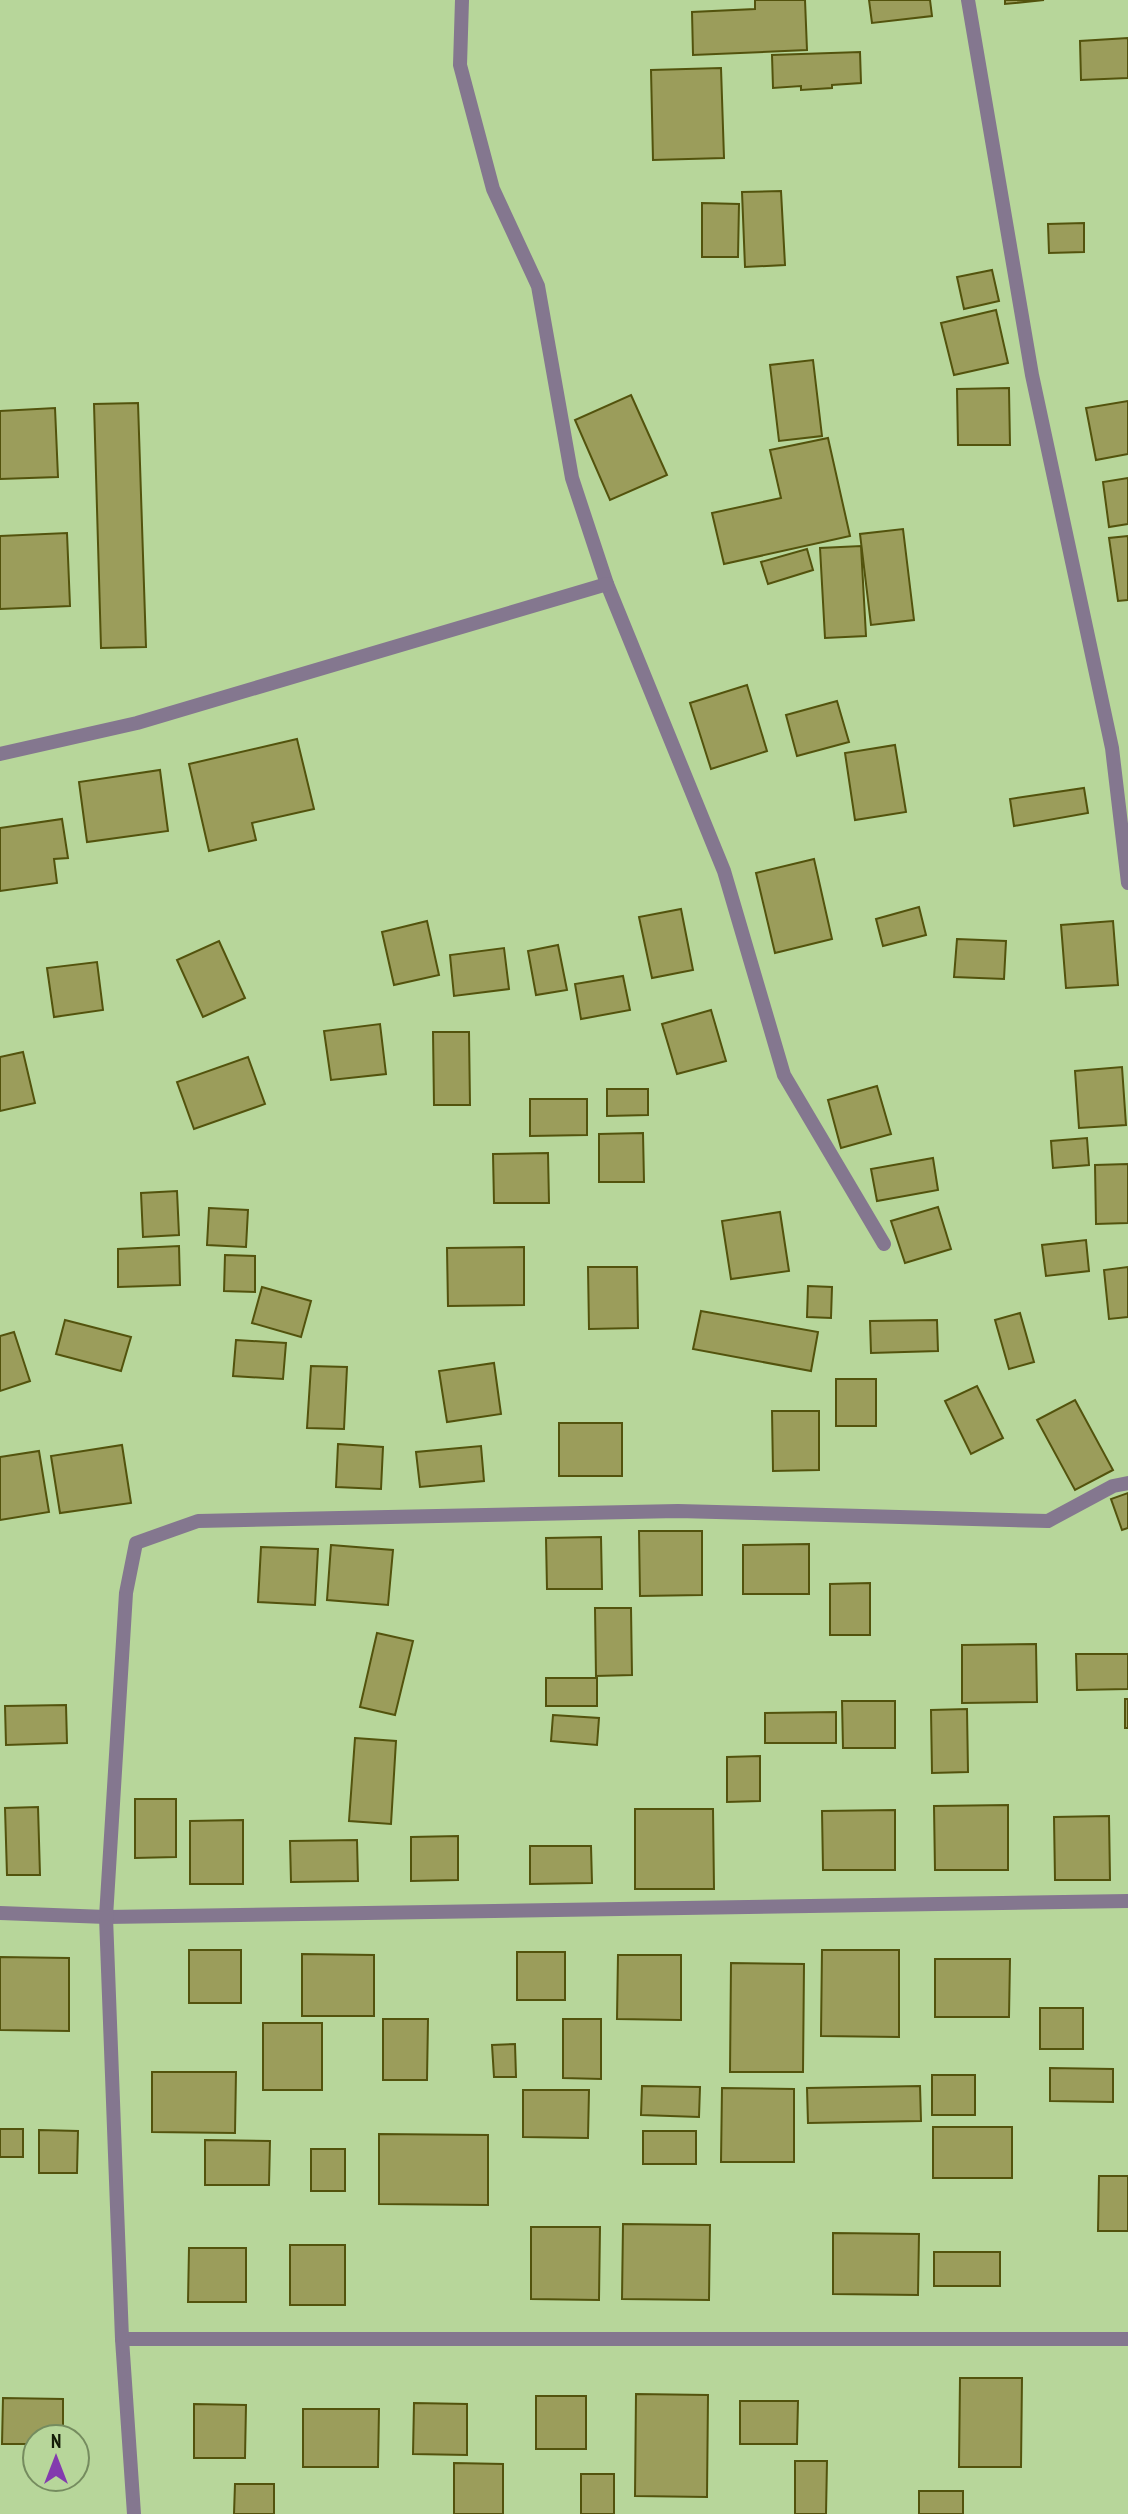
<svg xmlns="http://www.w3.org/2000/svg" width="1128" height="2514" font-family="'PT Sans Narrow',sans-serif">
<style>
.building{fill:#9b9d5b;stroke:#53530d;stroke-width:2}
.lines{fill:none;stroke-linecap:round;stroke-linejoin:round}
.minor{stroke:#84778f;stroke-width:14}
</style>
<rect width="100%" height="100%" fill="#b7d69a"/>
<!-- building -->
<g class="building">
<path d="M755,0H805L807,50L693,55L692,12L755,9Z"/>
<path d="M869,0H930L932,16L872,23Z"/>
<path d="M1005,0H1044L1005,4Z"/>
<path d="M1128,38V78L1081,80L1080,41Z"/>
<path d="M860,52L861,83L832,85V88L801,90V86L773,88L772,55Z"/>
<path d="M721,68L724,158L653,160L651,70Z"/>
<path d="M781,191L785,265L745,267L742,192Z"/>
<path d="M702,203L739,204L738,257H702Z"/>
<path d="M1084,223V252L1049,253L1048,224Z"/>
<path d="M992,270L999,301L964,309L957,277Z"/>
<path d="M996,310L1008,363L954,375L941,323Z"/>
<path d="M813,360L822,436L779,441L770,365Z"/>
<path d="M1009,388L1010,445H958L957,389Z"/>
<path d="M631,395L667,475L610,500L575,420Z"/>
<path d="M1128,401V454L1096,460L1086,408Z"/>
<path d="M138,403L146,647L101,648L94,404Z"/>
<path d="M55,408L58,477L0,479V411Z"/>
<path d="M828,438L850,536L724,564L712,513L781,498L770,450Z"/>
<path d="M1128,478V524L1109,527L1103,482Z"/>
<path d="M903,529L914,620L871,625L860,534Z"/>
<path d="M67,533L70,606L0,609V536Z"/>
<path d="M1128,536V600L1118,601L1109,538Z"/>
<path d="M861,546L866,636L825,638L820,548Z"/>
<path d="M807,549L813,570L768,584L761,562Z"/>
<path d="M747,685L767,751L711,769L690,703Z"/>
<path d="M837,701L849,742L797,756L786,715Z"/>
<path d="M297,739L314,809L252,823L256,840L209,851L189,764Z"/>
<path d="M895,745L906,812L855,820L845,753Z"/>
<path d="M160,770L168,831L87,842L79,782Z"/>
<path d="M1084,788L1088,813L1014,826L1010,799Z"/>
<path d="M62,819L68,858L54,859L57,883L0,891V828Z"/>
<path d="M814,859L832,939L775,953L756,873Z"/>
<path d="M919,907L926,935L883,946L876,919Z"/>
<path d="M681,909L693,970L652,978L639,917Z"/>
<path d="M427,921L439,975L394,985L382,932Z"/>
<path d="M1113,921L1118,985L1066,988L1061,925Z"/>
<path d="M957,939L1006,941L1004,979L954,977Z"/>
<path d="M219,941L245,998L203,1017L177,960Z"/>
<path d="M558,945L567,990L536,995L528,951Z"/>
<path d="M504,948L509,989L454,996L450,955Z"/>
<path d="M97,962L103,1010L54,1017L47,968Z"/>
<path d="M623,976L630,1010L581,1019L575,984Z"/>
<path d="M711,1010L726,1061L677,1074L662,1024Z"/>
<path d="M380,1024L386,1074L331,1080L324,1031Z"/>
<path d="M433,1032H469L470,1105H434Z"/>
<path d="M23,1052L35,1103L0,1111V1057Z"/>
<path d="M248,1057L265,1104L194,1129L177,1082Z"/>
<path d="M1122,1067L1126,1125L1079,1128L1075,1071Z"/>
<path d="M877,1086L891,1134L841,1148L828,1100Z"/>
<path d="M607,1089H648V1115L607,1116Z"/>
<path d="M530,1099H587V1135L530,1136Z"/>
<path d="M643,1133L644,1182H599V1134Z"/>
<path d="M1087,1138L1089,1165L1053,1168L1051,1141Z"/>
<path d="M548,1153L549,1203H494L493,1154Z"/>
<path d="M933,1158L938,1190L877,1201L871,1169Z"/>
<path d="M1128,1164V1223L1096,1224L1095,1165Z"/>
<path d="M177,1191L179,1235L143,1237L141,1193Z"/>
<path d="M938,1207L951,1249L905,1263L891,1221Z"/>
<path d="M209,1208L248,1210L246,1247L207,1245Z"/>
<path d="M780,1212L789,1271L731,1279L722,1221Z"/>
<path d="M1086,1240L1089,1271L1046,1276L1042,1245Z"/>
<path d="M179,1246L180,1285L118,1287V1249Z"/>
<path d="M524,1247V1305L448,1306L447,1248Z"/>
<path d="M225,1255L255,1256V1292L224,1291Z"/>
<path d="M588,1267H637L638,1328L589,1329Z"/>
<path d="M1128,1267V1317L1109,1319L1104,1270Z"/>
<path d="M808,1286L832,1287L831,1318L807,1317Z"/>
<path d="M262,1287L311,1301L301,1337L252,1323Z"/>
<path d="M701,1311L818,1332L811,1371L693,1349Z"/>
<path d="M1020,1313L1034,1362L1009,1369L995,1320Z"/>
<path d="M65,1320L131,1337L121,1371L56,1354Z"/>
<path d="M937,1320L938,1351L871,1353L870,1321Z"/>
<path d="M14,1332L30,1381L0,1391V1336Z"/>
<path d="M236,1340L286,1343L283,1379L233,1376Z"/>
<path d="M494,1363L501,1414L447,1422L439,1371Z"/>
<path d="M311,1366L347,1367L344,1429L307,1428Z"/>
<rect x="836" y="1379" width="40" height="47"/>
<path d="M977,1386L1003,1438L971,1454L945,1401Z"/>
<path d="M1075,1400L1113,1470L1075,1490L1037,1420Z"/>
<path d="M772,1411H819V1470L773,1471Z"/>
<rect x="559" y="1423" width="63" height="53"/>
<path d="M338,1444L383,1447L381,1489L336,1487Z"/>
<path d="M122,1445L131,1503L60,1513L51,1456Z"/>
<path d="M481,1446L484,1481L420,1487L416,1452Z"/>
<path d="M39,1451L49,1512L0,1520V1457Z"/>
<path d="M1128,1493V1528L1122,1530L1111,1499Z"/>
<path d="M639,1531H702V1595L640,1596Z"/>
<path d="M601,1537L602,1589H547L546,1538Z"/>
<path d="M809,1544V1594H743V1545Z"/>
<path d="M331,1545L393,1550L388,1605L327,1600Z"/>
<path d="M261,1547L318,1549L315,1605L258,1602Z"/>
<path d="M870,1583V1635H830V1584Z"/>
<path d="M595,1608H631L632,1675L596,1676Z"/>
<path d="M377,1633L413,1641L395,1715L360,1707Z"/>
<path d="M1036,1644L1037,1702L962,1703V1645Z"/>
<path d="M1076,1654H1128V1689L1077,1690Z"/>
<rect x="546" y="1678" width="51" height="28"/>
<rect x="1125" y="1699" width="3" height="29"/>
<path d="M842,1701H895V1748H843Z"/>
<path d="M66,1705L67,1743L6,1745L5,1706Z"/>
<path d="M967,1709L968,1772L932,1773L931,1710Z"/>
<path d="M836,1712V1743H765V1713Z"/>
<path d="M553,1715L599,1718L597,1745L551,1741Z"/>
<path d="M355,1738L396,1741L391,1824L349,1821Z"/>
<path d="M760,1756V1801L727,1802V1757Z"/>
<path d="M135,1799H176V1857L135,1858Z"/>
<path d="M1008,1805V1870H935L934,1806Z"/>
<path d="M38,1807L40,1875H7L5,1808Z"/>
<path d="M635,1809H713L714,1889H635Z"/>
<path d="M895,1810V1870H823L822,1811Z"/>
<path d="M1109,1816L1110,1880H1055L1054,1817Z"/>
<path d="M243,1820V1884H190V1821Z"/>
<path d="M458,1836V1880L411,1881V1837Z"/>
<path d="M357,1840L358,1881L291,1882L290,1841Z"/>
<path d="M530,1846H591L592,1883L530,1884Z"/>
<rect x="189" y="1950" width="52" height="53"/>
<path d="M822,1950H899V2037L821,2036Z"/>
<rect x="517" y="1952" width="48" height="48"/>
<path d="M302,1954L374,1955V2016H302Z"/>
<path d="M618,1955H681V2020L617,2019Z"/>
<path d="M0,1957L69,1958V2031L0,2030Z"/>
<path d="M935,1959H1010L1009,2017H935Z"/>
<path d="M731,1963L804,1964L803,2072H730Z"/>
<rect x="1040" y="2008" width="43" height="41"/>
<path d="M383,2019H428L427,2080H383Z"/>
<path d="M563,2019H601V2079L563,2078Z"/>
<rect x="263" y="2023" width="59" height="67"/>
<path d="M515,2044L516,2077H494L492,2045Z"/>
<path d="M1050,2068L1113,2069V2102L1050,2101Z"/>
<path d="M152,2072H236L235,2133L152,2132Z"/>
<rect x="932" y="2075" width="43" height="40"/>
<path d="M642,2086L700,2087L699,2117L641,2115Z"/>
<path d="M920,2086L921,2121L808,2123L807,2088Z"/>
<path d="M722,2088L794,2089V2162H721Z"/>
<path d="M523,2090H589L588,2138L523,2137Z"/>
<rect x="933" y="2127" width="79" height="51"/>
<rect x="0" y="2129" width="23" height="28"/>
<path d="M39,2130L78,2131L77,2173H39Z"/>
<rect x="643" y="2131" width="53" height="33"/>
<path d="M379,2134L488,2135V2205L379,2204Z"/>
<path d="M205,2140L270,2141L269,2185H205Z"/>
<rect x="311" y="2149" width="34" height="42"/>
<path d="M1099,2176H1128V2231H1098Z"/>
<path d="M623,2224L710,2225L709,2300L622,2299Z"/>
<path d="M531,2227H600L599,2300L531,2299Z"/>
<path d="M833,2233L919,2234L918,2295L833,2294Z"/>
<rect x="290" y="2245" width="55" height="60"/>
<path d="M189,2248H246V2302H188Z"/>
<rect x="934" y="2252" width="66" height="34"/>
<path d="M960,2378H1022L1021,2467H959Z"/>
<path d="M636,2394L708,2395L707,2497L635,2496Z"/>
<rect x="536" y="2396" width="50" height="53"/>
<path d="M3,2398L63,2399V2437H35V2444H2Z"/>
<path d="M740,2401H798L797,2444H740Z"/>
<path d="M414,2403L467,2404V2455L413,2454Z"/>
<path d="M194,2404L246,2405L245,2458H194Z"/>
<path d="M303,2409H379L378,2467H303Z"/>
<path d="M795,2461H827L826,2514H795Z"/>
<path d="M454,2463L503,2464V2514H454Z"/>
<rect x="581" y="2474" width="33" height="40"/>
<path d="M235,2484H274V2514H234Z"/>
<rect x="919" y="2491" width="44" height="23"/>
</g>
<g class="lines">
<!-- minor -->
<g class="minor">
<path d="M462,0L460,65L493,189L538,286L572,478L607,584L724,871L784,1075L884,1244"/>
<path d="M968,0L1032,375L1112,748L1128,883"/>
<path d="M0,754L137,723L607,584"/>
<path d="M0,1913L106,1917L1128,1901"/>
<path d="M122,2339H1128"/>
<path d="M134,2514L122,2339L106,1917L126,1593L136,1543L198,1521L678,1511L1048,1521L1113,1486L1128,1483"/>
</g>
</g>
<!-- north arrow -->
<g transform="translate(56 2458)"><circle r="33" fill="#b7d69a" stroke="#758c5f" stroke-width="2"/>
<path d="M0-5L12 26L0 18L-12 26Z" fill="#833bae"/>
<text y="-10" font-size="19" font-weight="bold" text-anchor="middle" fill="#121c06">N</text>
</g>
</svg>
